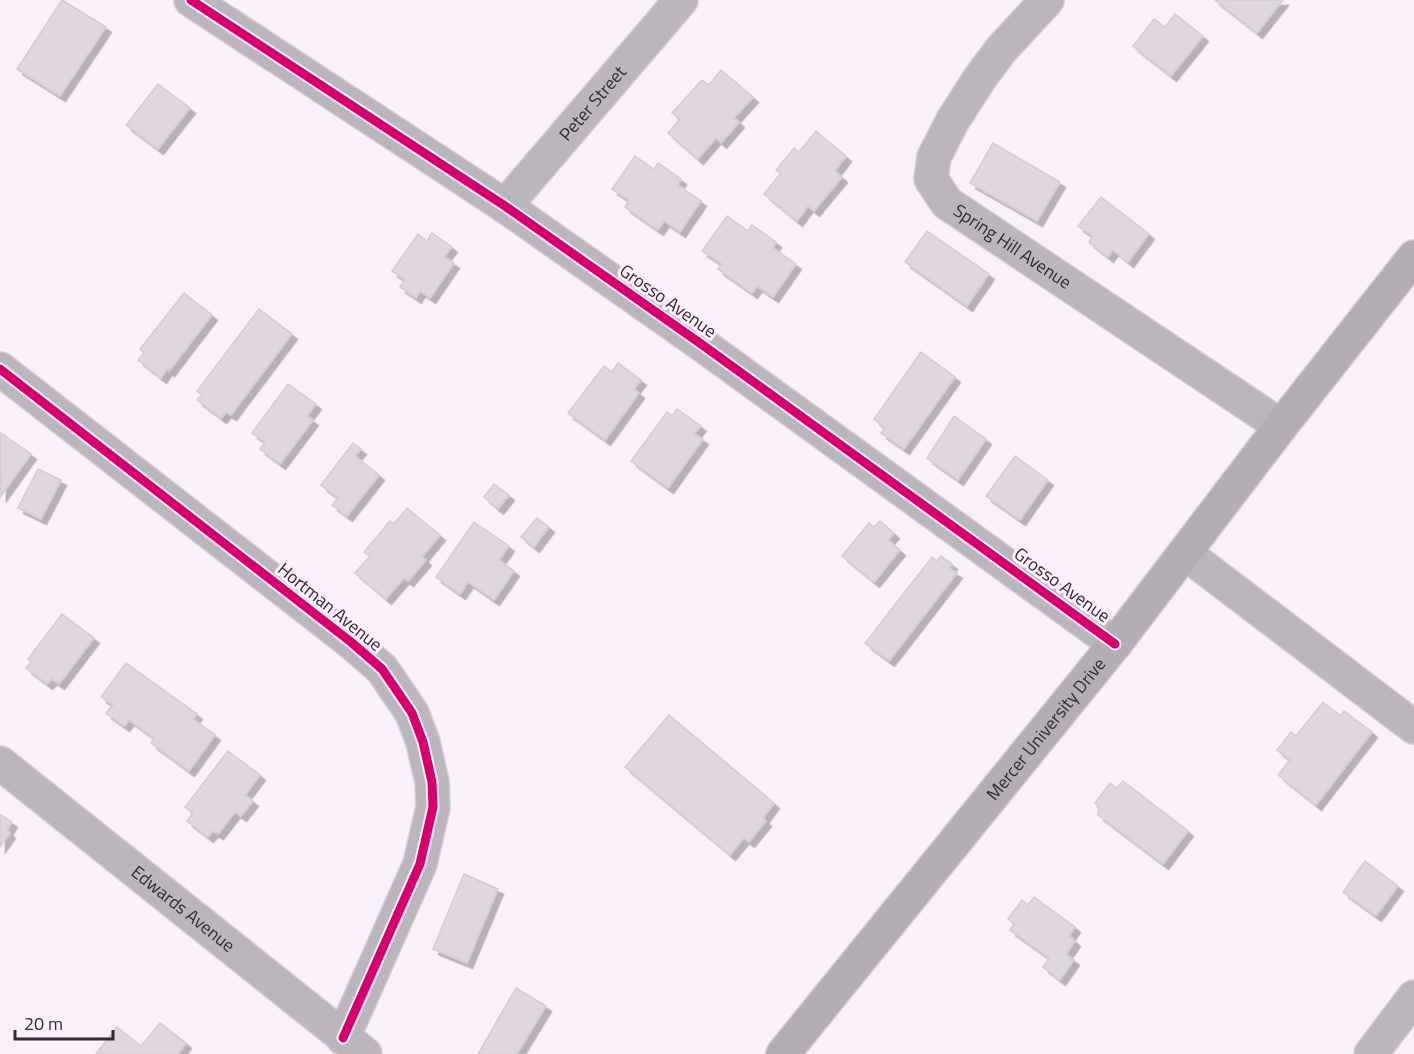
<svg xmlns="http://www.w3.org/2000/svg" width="1414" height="1054" font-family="'Titillium Web',sans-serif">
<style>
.building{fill:#e0d6df;stroke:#d4cbd4;stroke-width:1.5;filter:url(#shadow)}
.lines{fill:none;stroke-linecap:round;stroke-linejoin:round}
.minor-casing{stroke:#d5cdd5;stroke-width:36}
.major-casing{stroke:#d5cdd5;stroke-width:36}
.minor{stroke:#bbb6bb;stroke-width:33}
.major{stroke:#b4aeb4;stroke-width:33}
.cycleway-casing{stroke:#fdedfd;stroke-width:13}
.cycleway{stroke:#d6006c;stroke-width:9}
.labels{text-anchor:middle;stroke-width:6;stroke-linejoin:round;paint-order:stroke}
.street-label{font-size:18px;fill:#332933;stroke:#fdedfd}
</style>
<defs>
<filter id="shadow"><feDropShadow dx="5.5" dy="5.5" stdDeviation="0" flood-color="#0004"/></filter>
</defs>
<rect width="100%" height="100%" fill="#faf0fa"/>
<!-- building -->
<g class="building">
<path d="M62,0L106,27L60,96L17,69Z"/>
<path d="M1215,0H1283L1257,33Z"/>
<path d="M1175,14L1203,36L1171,76L1133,46L1154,19L1165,27Z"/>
<path d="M721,70L753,97L734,118L739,122L721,143L716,138L698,159L668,133L680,119L672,113L702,80L709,85Z"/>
<path d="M158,84L190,108L158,149L126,125Z"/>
<path d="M816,131L846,156L835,171L842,177L814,211L808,206L797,221L764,194L781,173L776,170L794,148L799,152Z"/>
<path d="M993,143L1060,182L1037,221L970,183Z"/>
<path d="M635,156L654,169L658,163L681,179L678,185L701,201L680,232L664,221L658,230L625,207L629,200L612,189Z"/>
<path d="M1101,197L1149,234L1128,262L1113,250L1108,257L1089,242L1093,236L1078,226Z"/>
<path d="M727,216L748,231L752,225L776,242L773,248L796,264L773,297L757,286L752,293L718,269L722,264L702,251Z"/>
<path d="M927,231L989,274L967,306L905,262Z"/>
<path d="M432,233L452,247L444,257L454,263L430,298L420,291L416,298L400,287L405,280L392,271L418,234L427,241Z"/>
<path d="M184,293L212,315L169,371L167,369L161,378L138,360L144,353L140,349Z"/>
<path d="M259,309L292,334L231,415L226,412L221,418L197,400L202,395L197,391Z"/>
<path d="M921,352L955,377L904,449L881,433L885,428L874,419Z"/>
<path d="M618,363L641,380L634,389L639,393L605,440L568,413L604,366L612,372Z"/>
<path d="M288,384L316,404L307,416L313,420L280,464L260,449L265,442L252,433Z"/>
<path d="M677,409L701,426L694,434L703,439L668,488L631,461L667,412L672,416Z"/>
<path d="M954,416L986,439L958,480L927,458Z"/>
<path d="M1,433L31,454L1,496L0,435Z"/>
<path d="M353,443L361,449L355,456L379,475L347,516L332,505L338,498L321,485Z"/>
<path d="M1015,456L1048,480L1020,520L986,496Z"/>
<path d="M38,469L61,480L41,519L18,508Z"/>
<path d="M494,484L509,495L498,509L484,497Z"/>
<path d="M407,508L440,535L422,557L426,560L408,581L404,578L386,599L355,573L370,556L364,552L390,521L394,524Z"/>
<path d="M537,518L549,527L534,547L521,537Z"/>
<path d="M880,521L894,533L888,540L900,550L874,582L842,556L869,523L874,527Z"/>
<path d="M474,522L509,546L499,560L514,571L494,600L468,582L460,594L436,577Z"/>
<path d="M941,556L952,564L949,568L957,573L889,661L865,643L932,557L937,561Z"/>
<path d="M62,614L94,638L59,684L52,679L47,684L26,668L31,662L28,659Z"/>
<path d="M126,663L197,714L193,719L215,735L189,771L151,743L154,738L129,720L124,726L106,713L113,705L101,697Z"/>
<path d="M1323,702L1341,716L1344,711L1372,732L1316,805L1278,775L1290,760L1277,750L1291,732L1296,736Z"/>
<path d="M669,715L774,803L763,818L766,821L749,842L744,838L730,855L625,767Z"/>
<path d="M228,751L260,775L245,795L253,801L241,816L235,812L218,834L213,831L208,837L187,821L193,813L185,807Z"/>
<path d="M1123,781L1188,831L1163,864L1098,815L1099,809L1095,803L1110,783L1117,788Z"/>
<path d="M0,814L12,822L7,830L10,833L0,847Z"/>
<path d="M1365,861L1398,886L1376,916L1343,892Z"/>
<path d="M464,874L498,889L467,963L433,949Z"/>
<path d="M1034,897L1075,927L1069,936L1075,941L1066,954L1074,960L1060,980L1043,967L1049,958L1010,930L1014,924L1008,919L1022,900L1028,905Z"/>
<path d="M516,988L546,1006L517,1054H478Z"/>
<path d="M160,1023L186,1043L178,1054H96L117,1027L141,1046Z"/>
</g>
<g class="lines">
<defs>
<g id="minor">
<path d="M191,0L505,206L704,346L1115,644"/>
<path id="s1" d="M1047,0L1000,51L980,78L953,120L934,157L931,179L947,203L1281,426"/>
<path id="s2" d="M505,206L681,0"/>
<path d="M0,369L351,642L382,669L412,713L423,742L432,782L433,807L420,864L343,1038"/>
<path d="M1185,553L1414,727"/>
<path id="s3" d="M0,763L365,1054"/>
<path d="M1371,1054L1414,997"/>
</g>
<g id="major">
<path id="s4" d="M783,1054L1115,644L1281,426L1414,257"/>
</g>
</defs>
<!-- minor casing -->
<use href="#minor" class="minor-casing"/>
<!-- major casing -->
<use href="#major" class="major-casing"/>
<!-- minor -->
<use href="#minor" class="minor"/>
<!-- major -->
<use href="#major" class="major"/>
<defs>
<g id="cycleway">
<path d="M191,0L505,206L704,346L1115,644"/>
<path d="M0,369L351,642L382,669L412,713L423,742L432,782L433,807L420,864L343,1038"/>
</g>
</defs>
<!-- cycleway casing -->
<use href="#cycleway" class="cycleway-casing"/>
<!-- cycleway -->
<use href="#cycleway" class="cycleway"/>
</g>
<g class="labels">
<!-- street labels -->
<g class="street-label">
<text dy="6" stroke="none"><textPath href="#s2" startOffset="135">Peter Street</textPath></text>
<text dy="6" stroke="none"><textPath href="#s1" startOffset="324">Spring Hill Avenue</textPath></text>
<text transform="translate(668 301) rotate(35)" y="6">Grosso Avenue</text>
<text transform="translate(1062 585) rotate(36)" y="6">Grosso Avenue</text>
<text transform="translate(330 607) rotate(39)" y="6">Hortman Avenue</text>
<text dy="6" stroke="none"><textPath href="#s4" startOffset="418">Mercer University Drive</textPath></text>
<text dy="6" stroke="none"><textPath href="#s3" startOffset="234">Edwards Avenue</textPath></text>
</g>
</g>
<!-- scale -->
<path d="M15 1030v9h98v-9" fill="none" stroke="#332933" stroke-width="3"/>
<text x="24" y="1030" font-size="18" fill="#332933" stroke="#fdedfd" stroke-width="4.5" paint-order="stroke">20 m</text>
</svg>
